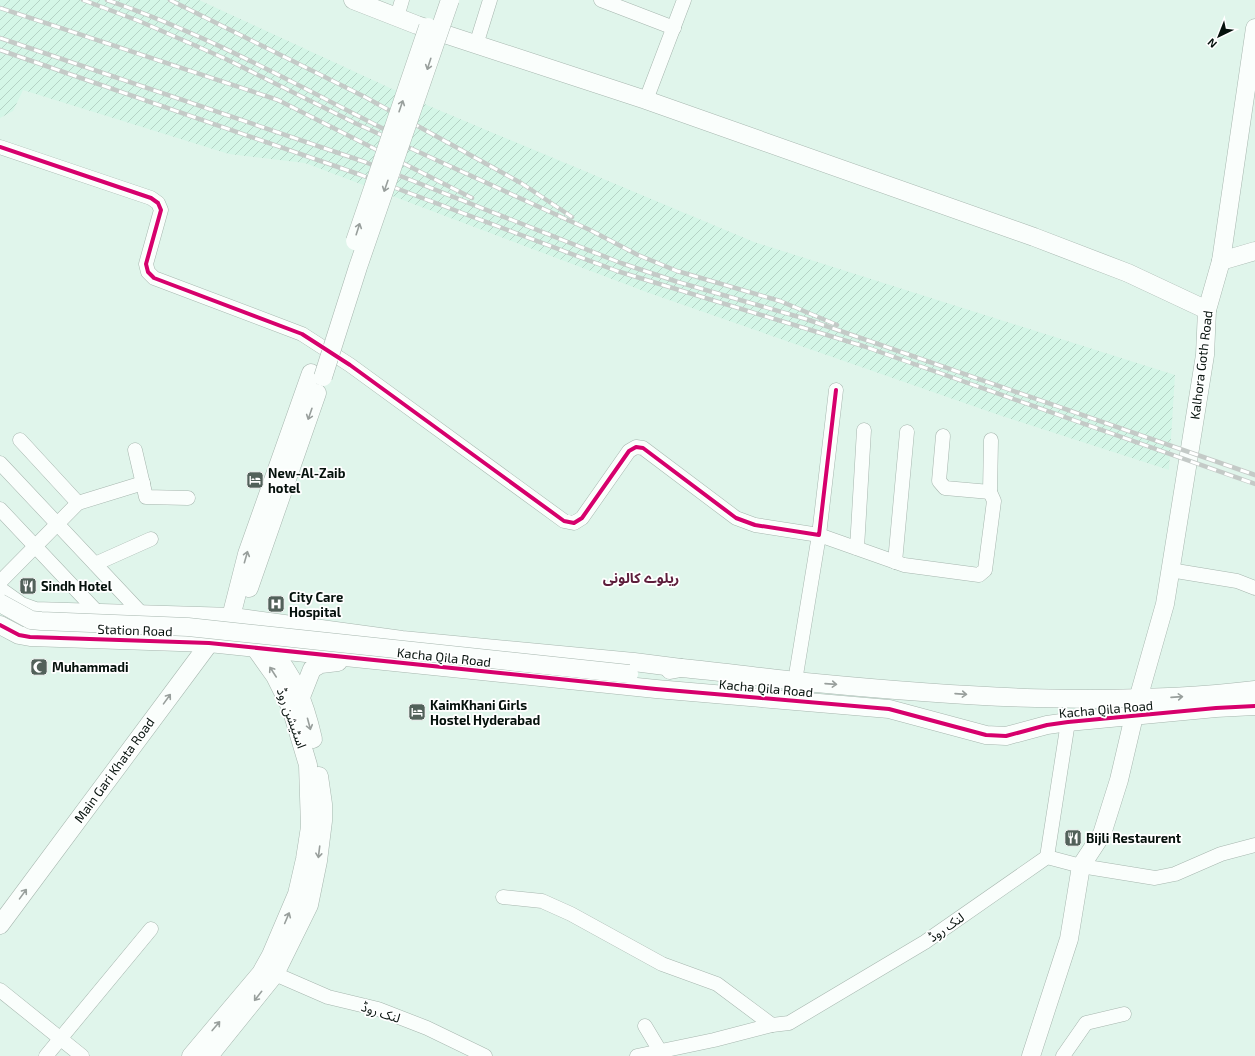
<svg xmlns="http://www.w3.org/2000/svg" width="1255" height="1056" font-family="'Exo 2','Noto Sans Arabic',sans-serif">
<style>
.industrial{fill:url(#industrial-furrows)}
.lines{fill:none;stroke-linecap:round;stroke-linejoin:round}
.minor-casing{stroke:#a6b6ae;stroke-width:15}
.tertiary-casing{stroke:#a6b6ae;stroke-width:19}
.minor{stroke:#fafefc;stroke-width:14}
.tertiary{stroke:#fafefc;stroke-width:18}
.rail-casing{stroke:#c4cac7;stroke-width:4.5}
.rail{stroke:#fff;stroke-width:3;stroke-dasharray:9;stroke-linecap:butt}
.tertiary-bridge-casing{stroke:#a6b6ae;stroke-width:19;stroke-linecap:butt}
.tertiary-bridge{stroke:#fafefc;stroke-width:18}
.cycleway-casing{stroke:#fff;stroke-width:6}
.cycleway{stroke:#d6006c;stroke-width:4}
.oneway{stroke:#989f9c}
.labels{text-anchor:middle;stroke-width:3.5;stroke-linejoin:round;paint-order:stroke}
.street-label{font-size:13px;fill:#05110c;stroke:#fff}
.poi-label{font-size:13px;font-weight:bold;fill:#05110c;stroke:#fff;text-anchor:start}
.neighbourhood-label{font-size:14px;font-weight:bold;fill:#5d1d3b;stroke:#fff}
</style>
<defs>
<pattern id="industrial-furrows" width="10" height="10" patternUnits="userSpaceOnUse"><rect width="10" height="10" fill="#d4f6e7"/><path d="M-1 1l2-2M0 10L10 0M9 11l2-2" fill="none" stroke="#b4d2c5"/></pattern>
</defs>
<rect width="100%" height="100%" fill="#e0f5eb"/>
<!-- industrial -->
<path class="industrial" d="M0,0H199L429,106L754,242L1175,375L1169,470L999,415L649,293L305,163L229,154L23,90L13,111L0,118Z"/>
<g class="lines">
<defs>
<g id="minor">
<path d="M601,0L674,28"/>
<path d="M397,17L402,0"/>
<path d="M476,45L490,0"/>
<path d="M646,100L684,0"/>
<path d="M0,147L151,198L158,203L161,210L146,264L148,272L154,278L302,334L350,365L564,521L574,523L582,518L629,451L636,447L643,448L736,518L755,525L819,535L836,390"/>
<path d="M943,436L939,481L945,488L990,492"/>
<path d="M20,440L78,503"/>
<path d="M135,450L146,497L188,498"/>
<path d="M0,463L142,614"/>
<path d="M0,509L98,613"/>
<path d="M857,548L864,430"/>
<path d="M895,562L907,432"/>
<path d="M95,564L151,539"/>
<path d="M1170,570L1237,581L1255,588"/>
<path d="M0,582L78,503L143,483"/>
<path d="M795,681L819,535L904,565L979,575L985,570L994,501L990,492L991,440"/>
<path d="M1047,857L1068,722"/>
<path d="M503,897L542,901L571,914L662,964L717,984L772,1025"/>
<path d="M275,974L328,997L378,1009L427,1028L485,1056"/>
<path d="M0,990L82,1056"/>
<path d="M645,1026L663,1056"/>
<path d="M46,1056L151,929"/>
<path d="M637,1056L714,1040L772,1025L789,1023L925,942L1047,857L1081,866L1155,878L1175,874L1221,854L1255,845"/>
<path d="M1063,1056L1086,1023L1124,1014"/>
</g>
<g id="tertiary">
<path d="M353,0L417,25L646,100L1034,237L1128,273L1207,310"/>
<path d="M1221,261L1255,251"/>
<path d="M249,588L317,393"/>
<path d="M0,591L21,606L35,611L233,617L402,640L634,662L681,668"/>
<path d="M0,625L19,635L30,637L209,643L656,689L889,709L986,735L1006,736L1047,725L1068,722L1216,708L1255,706"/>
<path d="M268,645C294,677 304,699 313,739"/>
<path d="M670,670L681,668C726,672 771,679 816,683C962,697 1110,707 1255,690"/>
<path d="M301,697L312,669L321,664L338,662"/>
<path d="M0,925L214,637"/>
<path d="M191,1056L261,973L271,955L297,894L305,859L310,827L308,765L291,708L275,676L233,617V609L247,554L311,373"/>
<path d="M209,1056L275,974L309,905L318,861L323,821V804L319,776"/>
<path d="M1031,1056L1069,939L1081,866L1102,834L1119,780L1138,699L1165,604L1205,355L1207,310L1221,261L1255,28"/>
</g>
</defs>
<!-- minor casing -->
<use href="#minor" class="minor-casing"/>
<!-- tertiary casing -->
<use href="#tertiary" class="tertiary-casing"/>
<!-- minor -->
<use href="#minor" class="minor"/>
<!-- tertiary -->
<use href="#tertiary" class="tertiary"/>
<defs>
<g id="rail">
<path d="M83,0L139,21L226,59L355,123L590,230L638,255L677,271L780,301L837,325"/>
<path d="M107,0C210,35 305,90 402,138"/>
<path d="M170,0L365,97L521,183L572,217"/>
<path d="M0,8L278,100L472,198"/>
<path d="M0,38L365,162L621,263L678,282L806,319L1255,475"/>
<path d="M0,50L361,175L617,271L863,346L1255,484"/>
</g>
</defs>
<!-- rail casing -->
<use href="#rail" class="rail-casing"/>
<!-- rail -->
<use href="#rail" class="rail"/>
<defs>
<g id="tertiary-bridge">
<path d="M355,241L428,27"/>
<path d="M323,377L358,267L450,0"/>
<path d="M0,603L31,620L41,621L188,627L629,674"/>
</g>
</defs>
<!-- tertiary-bridge casing -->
<use href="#tertiary-bridge" class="tertiary-bridge-casing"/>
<!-- tertiary-bridge -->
<use href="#tertiary-bridge" class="tertiary-bridge"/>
<defs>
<g id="cycleway">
<path d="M0,147L151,198L158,203L161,210L146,264L148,272L154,278L302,334L350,365L564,521L574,523L582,518L629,451L636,447L643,448L736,518L755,525L819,535L836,390"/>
<path d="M0,625L19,635L30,637L209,643L656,689L889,709L986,735L1006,736L1047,725L1068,722L1216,708L1255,706"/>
</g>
</defs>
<!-- cycleway casing -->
<use href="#cycleway" class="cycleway-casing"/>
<!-- cycleway -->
<use href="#cycleway" class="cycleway"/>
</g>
<!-- one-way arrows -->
<defs><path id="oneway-shaft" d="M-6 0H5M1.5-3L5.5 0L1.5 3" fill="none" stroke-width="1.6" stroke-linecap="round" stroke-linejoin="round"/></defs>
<g class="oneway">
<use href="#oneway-shaft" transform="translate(429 64) rotate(108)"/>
<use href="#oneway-shaft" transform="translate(401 106) rotate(-71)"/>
<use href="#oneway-shaft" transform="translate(386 186) rotate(109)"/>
<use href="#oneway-shaft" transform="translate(358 229) rotate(-72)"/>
<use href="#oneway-shaft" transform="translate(310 414) rotate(109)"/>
<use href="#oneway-shaft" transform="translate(246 557) rotate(-74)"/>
<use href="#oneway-shaft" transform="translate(273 672) rotate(-123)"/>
<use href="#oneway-shaft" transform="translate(831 684) rotate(4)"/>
<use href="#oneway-shaft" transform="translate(961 694) rotate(4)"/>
<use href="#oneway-shaft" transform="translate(1177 697) rotate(-4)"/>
<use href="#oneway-shaft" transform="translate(167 699) rotate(-54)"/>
<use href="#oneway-shaft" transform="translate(309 724) rotate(75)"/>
<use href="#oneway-shaft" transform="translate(319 852) rotate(97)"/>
<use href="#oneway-shaft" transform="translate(23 894) rotate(-54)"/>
<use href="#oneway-shaft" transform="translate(287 918) rotate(-67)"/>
<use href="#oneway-shaft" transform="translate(258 996) rotate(128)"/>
<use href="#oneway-shaft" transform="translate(216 1026) rotate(-50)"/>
</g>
<!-- icons -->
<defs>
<symbol id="hotel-square" viewBox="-11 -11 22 22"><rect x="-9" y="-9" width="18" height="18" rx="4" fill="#52615a" stroke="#fff"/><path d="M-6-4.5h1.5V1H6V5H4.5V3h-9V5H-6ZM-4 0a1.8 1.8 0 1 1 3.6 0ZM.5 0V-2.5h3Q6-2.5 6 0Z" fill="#fff"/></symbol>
<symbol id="restaurant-square" viewBox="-11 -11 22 22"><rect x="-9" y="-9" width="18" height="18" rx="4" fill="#52615a" stroke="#fff"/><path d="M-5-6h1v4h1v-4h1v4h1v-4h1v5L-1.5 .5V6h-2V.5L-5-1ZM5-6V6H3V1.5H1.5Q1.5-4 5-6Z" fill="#fff"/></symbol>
<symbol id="hospital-square" viewBox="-11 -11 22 22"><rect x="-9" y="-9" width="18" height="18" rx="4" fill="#52615a" stroke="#fff"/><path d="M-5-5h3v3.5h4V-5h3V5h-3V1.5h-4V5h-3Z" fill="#fff"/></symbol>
<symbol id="mosque-square" viewBox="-11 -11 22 22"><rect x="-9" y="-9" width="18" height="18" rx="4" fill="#52615a" stroke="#fff"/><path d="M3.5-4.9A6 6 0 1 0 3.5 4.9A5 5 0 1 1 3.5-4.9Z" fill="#fff"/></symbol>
</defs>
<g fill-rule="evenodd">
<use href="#hotel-square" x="245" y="470" width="20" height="20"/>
<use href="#restaurant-square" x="18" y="576" width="20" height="20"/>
<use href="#hospital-square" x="266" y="594" width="20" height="20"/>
<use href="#mosque-square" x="29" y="657" width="20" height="20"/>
<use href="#hotel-square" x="407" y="702" width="20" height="20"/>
<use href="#restaurant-square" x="1063" y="828" width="20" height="20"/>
</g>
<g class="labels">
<!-- street labels -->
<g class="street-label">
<text transform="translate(1201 365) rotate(-83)" y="5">Kalhora Goth Road</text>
<text transform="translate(135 630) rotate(2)" y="5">Station Road</text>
<text transform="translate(444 657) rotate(6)" y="5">Kacha Qila Road</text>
<text transform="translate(766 688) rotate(5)" y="5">Kacha Qila Road</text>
<text transform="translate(1106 709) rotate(-5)" y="5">Kacha Qila Road</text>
<text transform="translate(292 718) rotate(70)" y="5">اسٹیشن روڈ</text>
<text transform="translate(114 770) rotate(-54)" y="5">Main Gari Khata Road</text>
<text transform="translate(946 927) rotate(-35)" y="5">لنک روڈ</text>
<text transform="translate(381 1012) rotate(18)" y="5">لنک روڈ</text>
</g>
<!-- poi labels -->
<g class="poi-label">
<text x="268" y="478">New-Al-Zaib<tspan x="268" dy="15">hotel</tspan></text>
<text x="41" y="591">Sindh Hotel</text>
<text x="289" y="602">City Care<tspan x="289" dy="15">Hospital</tspan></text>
<text x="52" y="672">Muhammadi</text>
<text x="430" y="710">KaimKhani Girls<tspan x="430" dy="15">Hostel Hyderabad</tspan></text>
<text x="1086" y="843">Bijli Restaurent</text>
</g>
<!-- neighbourhood labels -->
<g class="neighbourhood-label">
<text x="641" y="583">ریلوے کالونی</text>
</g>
</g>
<!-- north arrow -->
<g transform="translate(1219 36) rotate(223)" stroke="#ffffff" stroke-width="3" paint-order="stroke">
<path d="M0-3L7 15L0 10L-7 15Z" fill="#05110c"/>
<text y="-6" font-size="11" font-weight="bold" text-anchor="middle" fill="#05110c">N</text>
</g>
</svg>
